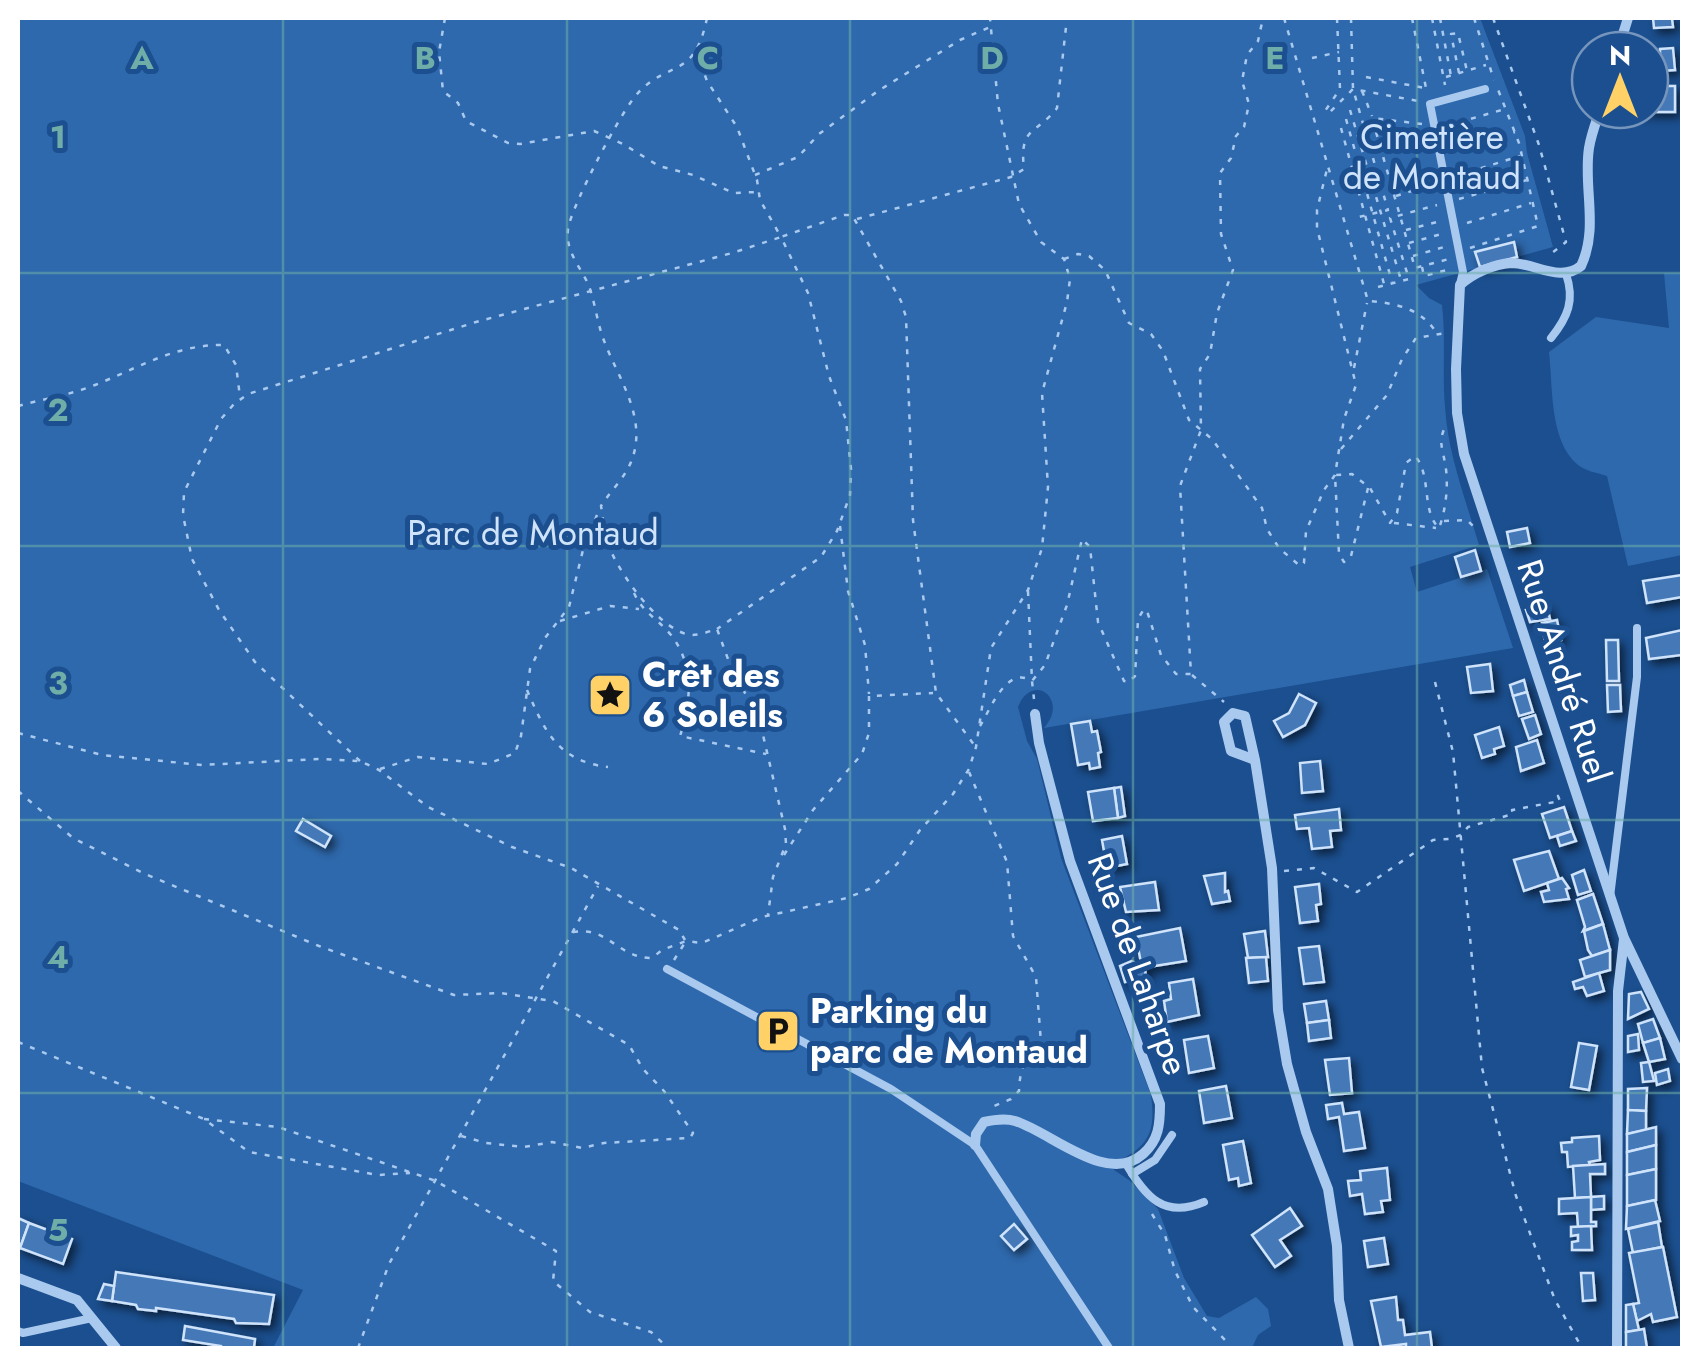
<svg xmlns="http://www.w3.org/2000/svg" width="1700" height="1366" font-family="Jost,sans-serif">
<style>
.green{fill:#2e69ad}
.building{fill:#4478b7;stroke:#cfe3fa;stroke-width:2.5;filter:url(#shadow)}
.lines{fill:none;stroke-linecap:round;stroke-linejoin:round}
.path{stroke:#a9c9ee;stroke-width:2.5;stroke-dasharray:5 8;stroke-linecap:butt}
.service{stroke:#a9c9ee;stroke-width:8}
.minor{stroke:#a9c9ee;stroke-width:10}
.grid{fill:none;stroke:#6fada8;stroke-width:2.5;stroke-opacity:0.55}
.labels{text-anchor:middle;stroke-width:10;stroke-linejoin:round;paint-order:stroke}
.park-label{font-size:35px;fill:#cfe3fa;stroke:#1b4f8f}
.street-label{font-size:35px;fill:#fff;stroke:#1b4f8f}
.poi-label{font-size:35px;font-weight:bold;fill:#fff;stroke:#1b4f8f;text-anchor:start}
.grid-label{font-size:32px;text-anchor:middle;font-weight:bold;fill:#6fada8;stroke:#1b4f8f;stroke-width:10;stroke-linejoin:round;paint-order:stroke}
</style>
<defs>
<filter id="shadow"><feDropShadow dx="4.5" dy="4.5" stdDeviation="5" flood-color="#0009"/></filter>
</defs>
<rect width="100%" height="100%" fill="#1b4f8f"/>
<!-- green -->
<g class="green">
<path d="M18,18H1480L1525,136L1527,153L1553,247L1416,285L1429,298L1442,305C1446,339 1442,373 1445,407C1448,455 1466,500 1479,545L1410,567L1417,592L1487,569L1513,648L1044,728C1070,699 1032,671 1018,707L1027,741L1037,759L1061,858L1151,1095C1156,1133 1149,1146 1115,1163L1114,1170L1129,1180L1158,1209L1184,1278L1207,1316L1219,1318L1256,1297L1268,1309L1271,1326L1258,1335L1252,1348H273L303,1290L18,1181Z"/>
<path d="M1664,273H1682V555L1628,566L1607,476C1598,473 1585,471 1578,465C1549,441 1553,387 1549,352L1596,317L1669,328Z"/>
</g>
<!-- building -->
<g class="building">
<path d="M1653,18H1672L1673,27L1654,28Z"/>
<path d="M1673,48L1675,70L1662,71L1661,66L1655,67L1654,54H1660V49Z"/>
<path d="M1650,86H1675V112H1637L1650,110Z"/>
<path d="M1514,242L1517,257L1480,267L1475,252Z"/>
<path d="M1527,528L1530,543L1510,547L1507,532Z"/>
<path d="M1475,550L1481,571L1461,577L1455,557Z"/>
<path d="M1682,575V597L1647,603L1643,581Z"/>
<path d="M1547,606L1550,619L1530,622L1526,610Z"/>
<path d="M1557,620L1561,640L1545,643L1542,623Z"/>
<path d="M1682,630V655L1649,659L1646,638Z"/>
<path d="M1606,640H1618L1619,681H1607Z"/>
<path d="M1490,664L1493,691L1471,693L1467,667Z"/>
<path d="M1524,680L1527,692L1513,696L1510,685Z"/>
<path d="M1607,685H1620L1621,711L1608,712Z"/>
<path d="M1527,692L1533,712L1519,716L1513,696Z"/>
<path d="M1299,694L1316,703L1305,725L1283,737L1274,721L1289,713Z"/>
<path d="M1535,715L1541,734L1529,739L1522,719Z"/>
<path d="M1090,721L1092,732L1097,731L1101,752L1098,753L1100,767L1090,769L1089,763L1078,765L1071,724Z"/>
<path d="M1499,727L1504,746L1494,749L1495,754L1482,758L1475,735Z"/>
<path d="M1537,740L1544,763L1521,771L1516,747Z"/>
<path d="M1320,761L1323,791L1302,793L1300,763Z"/>
<path d="M1121,787L1125,816L1118,818L1114,788Z"/>
<path d="M1114,788L1118,818L1093,821L1088,792Z"/>
<path d="M1564,807L1572,831L1550,838L1542,814Z"/>
<path d="M1339,809L1341,830L1330,831L1332,847L1312,849L1309,828L1297,829L1295,815Z"/>
<path d="M303,819L331,836L325,847L296,831Z"/>
<path d="M1572,831L1576,841L1560,846L1557,836Z"/>
<path d="M1122,836L1127,864L1107,868L1102,840Z"/>
<path d="M1549,851L1559,879L1524,891L1514,860Z"/>
<path d="M1584,870L1591,891L1578,895L1572,875Z"/>
<path d="M1225,873V892L1228,891L1230,901L1212,904L1204,876Z"/>
<path d="M1562,878L1569,888L1566,889L1569,899L1544,902L1541,892L1549,890L1547,883Z"/>
<path d="M1155,882L1159,910L1126,912L1120,887Z"/>
<path d="M1319,884L1321,904L1316,905L1318,921L1300,923L1295,887Z"/>
<path d="M1593,894L1603,924L1583,931L1585,927L1577,900Z"/>
<path d="M1603,924L1610,950L1592,956L1588,950L1584,931Z"/>
<path d="M1180,928L1186,961L1142,968L1136,937Z"/>
<path d="M1265,931L1268,957L1248,958L1244,934Z"/>
<path d="M1319,946L1324,982L1304,984L1299,948Z"/>
<path d="M1610,950V970L1585,977L1580,960Z"/>
<path d="M1266,957L1268,981L1249,983L1246,958Z"/>
<path d="M1132,961L1145,968L1146,978L1125,982L1120,966Z"/>
<path d="M1599,973L1604,991L1587,996L1583,987L1575,989L1573,982Z"/>
<path d="M1193,979L1199,1015L1167,1022L1164,1001L1171,999L1169,983Z"/>
<path d="M1641,992L1649,1009L1628,1019L1629,994Z"/>
<path d="M1326,1001L1329,1020L1307,1023L1304,1004Z"/>
<path d="M1653,1019L1660,1038L1643,1043L1638,1024Z"/>
<path d="M1329,1020L1331,1038L1309,1041L1307,1023Z"/>
<path d="M1638,1034L1639,1050L1628,1052V1036Z"/>
<path d="M1208,1036L1214,1068L1189,1073L1184,1040Z"/>
<path d="M1660,1038L1665,1059L1649,1062L1643,1043Z"/>
<path d="M1579,1043L1597,1046L1589,1090L1571,1087Z"/>
<path d="M1349,1058L1352,1093L1330,1095L1325,1060Z"/>
<path d="M1649,1062L1654,1081L1643,1082L1641,1063Z"/>
<path d="M1668,1069L1670,1081L1657,1085L1655,1073Z"/>
<path d="M1226,1086L1232,1118L1204,1123L1199,1091Z"/>
<path d="M1647,1088L1646,1111L1628,1110V1089Z"/>
<path d="M1342,1103L1344,1114L1359,1112L1365,1148L1344,1151L1339,1117L1328,1119L1326,1105Z"/>
<path d="M1628,1110L1646,1111V1130L1627,1134Z"/>
<path d="M1656,1127V1145L1627,1152V1134Z"/>
<path d="M1599,1136L1600,1160L1589,1162L1590,1165L1568,1167L1567,1152H1562L1561,1143L1572,1142V1138Z"/>
<path d="M1243,1141L1251,1183L1239,1186L1238,1178L1229,1180L1223,1145Z"/>
<path d="M1656,1145V1169L1627,1175V1152Z"/>
<path d="M1605,1164V1174H1590L1591,1197L1575,1198L1573,1166Z"/>
<path d="M1387,1168L1390,1200L1381,1201L1383,1212L1365,1214L1362,1194L1350,1196L1348,1181L1361,1180L1360,1171Z"/>
<path d="M1656,1169V1200L1627,1206V1175Z"/>
<path d="M1604,1196V1209L1591,1210V1197Z"/>
<path d="M1591,1197V1222H1596V1226L1578,1227L1577,1213L1559,1214V1199Z"/>
<path d="M1655,1200L1660,1221L1626,1229L1627,1206Z"/>
<path d="M1290,1208L1302,1226L1280,1240L1291,1256L1275,1267L1252,1235Z"/>
<path d="M18,1218L29,1223L20,1248L18,1247Z"/>
<path d="M1658,1222L1662,1247L1633,1253L1628,1229Z"/>
<path d="M29,1223L72,1239L63,1264L20,1248Z"/>
<path d="M1014,1224L1027,1239L1014,1250L1001,1236Z"/>
<path d="M1591,1226L1592,1250H1572V1242L1578,1241V1235L1571,1236V1227Z"/>
<path d="M1384,1238L1388,1264L1368,1267L1364,1241Z"/>
<path d="M1663,1247L1677,1317L1653,1322L1651,1314L1637,1321L1633,1304L1639,1303L1629,1253Z"/>
<path d="M116,1272L274,1295L269,1324L236,1323L234,1319L156,1308V1311L138,1309L136,1305L112,1301Z"/>
<path d="M1581,1273H1593L1595,1300L1583,1301Z"/>
<path d="M104,1284L114,1286L112,1301L98,1299Z"/>
<path d="M1396,1297L1398,1320H1403L1405,1335L1430,1332L1432,1348H1406V1344L1381,1347L1371,1301Z"/>
<path d="M1633,1304L1639,1330L1626,1332V1305Z"/>
<path d="M185,1326L255,1339L254,1348H221V1346L183,1340Z"/>
<path d="M1644,1329L1647,1348H1626V1332Z"/>
</g>
<g class="lines">
<!-- path -->
<g class="path">
<path d="M445,18L439,52L443,91L458,103L466,121L508,143L520,144L594,131L623,144L659,166L693,175L734,193L757,192"/>
<path d="M707,18C694,80 670,59 638,93C622,109 571,207 568,229C565,252 581,267 589,286C595,303 597,321 603,338C617,377 649,418 631,462C624,479 611,490 601,506C603,517 603,527 606,538C614,567 655,625 686,634C696,637 707,632 717,629L732,670L759,718L785,829L786,844L773,877L768,915"/>
<path d="M1284,18L1368,301C1395,303 1420,308 1436,332"/>
<path d="M1337,18L1340,89L1325,111L1330,112L1353,89L1418,101"/>
<path d="M1351,18L1353,89L1388,210L1359,217"/>
<path d="M1412,18L1427,93"/>
<path d="M1432,18L1445,85"/>
<path d="M1440,18L1451,76"/>
<path d="M1474,18L1494,80"/>
<path d="M1493,18L1539,145L1566,242L1548,256"/>
<path d="M696,51L707,81L737,127L757,180L760,200L781,237L844,215H852L901,301L906,317L913,520L936,693L975,746"/>
<path d="M1312,58L1339,52"/>
<path d="M1459,73L1451,34L1458,33L1467,71"/>
<path d="M1366,77L1425,88"/>
<path d="M1446,77L1486,65"/>
<path d="M1362,91L1372,116"/>
<path d="M1350,110L1401,280"/>
<path d="M1346,119L1392,282"/>
<path d="M1422,124L1372,118L1415,268L1449,259"/>
<path d="M1446,126L1505,109"/>
<path d="M1341,128L1384,284"/>
<path d="M1451,151L1515,132"/>
<path d="M755,175L798,157L819,134L878,91L960,40L990,27"/>
<path d="M1456,176L1520,156"/>
<path d="M1396,196L1431,185"/>
<path d="M1459,199L1527,180"/>
<path d="M857,219L1011,177L1024,169C1019,126 1036,135 1057,108L1067,18"/>
<path d="M1467,223L1531,203"/>
<path d="M1406,230L1441,221"/>
<path d="M1409,243L1445,233"/>
<path d="M1470,248L1538,226L1519,143L1497,87"/>
<path d="M1413,256L1444,247"/>
<path d="M1064,259L1078,254L1089,256L1105,270L1129,323L1151,334L1163,351L1189,420L1212,439L1262,508L1267,529L1279,548L1300,566L1304,563L1306,531L1324,490L1335,475L1344,419L1356,385L1317,228V210L1328,165"/>
<path d="M1422,267L1424,276L1451,269"/>
<path d="M1378,287L1409,279L1390,218L1437,205"/>
<path d="M1354,368L1367,303"/>
<path d="M18,406C43,399 70,395 95,385C138,368 176,344 224,345L236,365L240,397"/>
<path d="M1341,449L1387,395L1402,359L1416,338L1446,333"/>
<path d="M1368,488L1351,556L1344,562L1339,554L1335,475L1352,474L1370,488L1390,523L1397,513L1406,463L1415,456C1432,475 1421,511 1439,528C1446,510 1449,483 1445,463C1442,446 1438,441 1446,425"/>
<path d="M1444,521L1467,520L1473,526"/>
<path d="M1394,523L1436,528"/>
<path d="M840,526L848,591L865,645L869,694"/>
<path d="M1028,591L1032,681L1045,665L1067,605L1082,539L1090,547L1098,622L1124,681L1129,682L1135,676L1138,619L1144,609L1148,614L1161,655L1176,674H1191L1180,486L1201,430L1200,369L1210,354L1217,313L1233,270L1221,234L1220,173L1231,158L1236,136L1244,127L1249,104L1242,81L1247,55L1258,41L1263,18"/>
<path d="M634,593C643,613 658,619 671,635C695,666 691,702 680,736L766,754"/>
<path d="M560,621L610,606L639,609"/>
<path d="M1192,675L1224,702"/>
<path d="M1435,682L1453,752L1482,1068L1516,1196L1555,1300L1582,1348"/>
<path d="M527,690C545,732 558,761 608,767"/>
<path d="M980,726C991,708 1007,665 1032,681L1034,699"/>
<path d="M18,733L102,755L202,765L319,759L360,761L379,770L428,807L512,847L571,868L679,930L685,940"/>
<path d="M360,761L255,662L219,610L192,559L183,515L184,492L221,419L234,404L248,394L476,322L732,253L781,237L808,293L829,376L846,420L851,469L850,495L837,531L821,557L717,629"/>
<path d="M380,769L418,757L488,764L515,753L521,736L530,669L545,638L569,607L583,550L599,510"/>
<path d="M969,772L1007,862L1013,936L1036,977L1041,1043C1024,1059 1020,1068 1019,1091L1011,1099L994,1106"/>
<path d="M18,791L73,838L145,874L319,946L454,995L500,993L553,1001L629,1045L643,1069L664,1091L693,1133L690,1138L604,1143L582,1148L552,1142L524,1147L486,1143L461,1136"/>
<path d="M784,855L813,810L862,754L869,733V696L933,693"/>
<path d="M1284,871L1314,868L1357,892L1433,840L1449,839L1461,835L1468,827L1513,814L1512,810L1560,801L1558,796L1563,794"/>
<path d="M573,932C609,926 617,958 652,958L662,950L686,941L702,943L762,917L847,898L869,889L897,864L920,830L953,794L969,769L976,747L991,648L1028,590L1042,548L1048,487L1042,393L1067,302L1070,279L1064,259L1041,242L1019,204L998,104L990,18"/>
<path d="M674,960L686,941"/>
<path d="M18,1042L204,1119L249,1152L378,1175L410,1173"/>
<path d="M204,1119L278,1127L436,1181L556,1251L553,1281L590,1312L651,1332L668,1348"/>
<path d="M1152,1214L1165,1235L1175,1271L1193,1307L1227,1342V1348"/>
<path d="M358,1348L389,1264L598,886"/>
</g>
<!-- service -->
<g class="service">
<path d="M1460,284L1463,272L1430,104L1485,89"/>
<path d="M1551,338C1568,317 1575,300 1566,274"/>
<path d="M1610,897L1637,677V628"/>
<path d="M667,969L891,1089L975,1145L1109,1348"/>
<path d="M1126,1164C1146,1197 1164,1219 1204,1202"/>
<path d="M1132,1174L1155,1160L1172,1135"/>
<path d="M18,1331L23,1333L92,1318"/>
</g>
<!-- minor -->
<g class="minor">
<path d="M1618,50L1628,18"/>
<path d="M1600,110C1596,122 1591,135 1589,148C1583,187 1599,228 1581,266C1560,283 1535,263 1511,263C1494,264 1473,273 1460,285L1456,369L1457,413L1464,454L1624,938L1682,1059"/>
<path d="M1255,760L1231,751L1224,722L1233,713L1245,716L1255,760L1272,868L1278,1010L1287,1064L1306,1132L1328,1189L1337,1246L1339,1300L1349,1348"/>
<path d="M975,1145L976,1134L984,1122C993,1120 1005,1118 1015,1121C1051,1132 1107,1186 1143,1154C1159,1140 1160,1124 1160,1104L1070,861L1039,743L1035,714"/>
<path d="M18,1278L77,1300L116,1348"/>
<path d="M1617,1348L1618,991L1624,939"/>
</g>
</g>
<!-- grid -->
<path class="grid" d="M283,18V1348M567,18V1348M850,18V1348M1133,18V1348M1417,18V1348M18,273H1682M18,546H1682M18,820H1682M18,1093H1682"/>
<!-- icons -->
<defs>
<symbol id="sight-square" viewBox="-11 -11 22 22"><rect x="-9" y="-9" width="18" height="18" rx="4" fill="#ffd166" stroke="#1b4f8f"/><path d="M0-6L1.8-2.2L6-1.7L2.9 1.2L3.7 5.4L0 3.3L-3.7 5.4L-2.9 1.2L-6-1.7L-1.8-2.2Z" fill="#111"/></symbol>
<symbol id="parking-square" viewBox="-11 -11 22 22"><rect x="-9" y="-9" width="18" height="18" rx="4" fill="#ffd166" stroke="#1b4f8f"/><path d="M-3.5-5.5H1a3.5 3.5 0 0 1 0 7H-1V5.5H-3.5ZM-1-3.4V-.6H.8a1.4 1.4 0 0 0 0-2.8Z" fill="#111"/></symbol>
</defs>
<g fill-rule="evenodd">
<use href="#sight-square" x="585" y="670" width="50" height="50"/>
<use href="#parking-square" x="753" y="1006" width="50" height="50"/>
</g>
<g class="labels">
<!-- park labels -->
<g class="park-label">
<text x="1432" y="149">Cimetière<tspan x="1432" dy="40">de Montaud</tspan></text>
<text x="533" y="545">Parc de Montaud</text>
</g>
<!-- street labels -->
<g class="street-label">
<text transform="translate(1564 671) rotate(72)" y="12">Rue André Ruel</text>
<text transform="translate(1138 964) rotate(70)" y="12">Rue de Laharpe</text>
</g>
<!-- poi labels -->
<g class="poi-label">
<text x="642" y="687">Crêt des<tspan x="642" dy="40">6 Soleils</tspan></text>
<text x="810" y="1023">Parking du<tspan x="810" dy="40">parc de Montaud</tspan></text>
</g>
</g>
<g class="grid-label">
<text x="142" y="69">A</text>
<text x="425" y="69">B</text>
<text x="708" y="69">C</text>
<text x="992" y="69">D</text>
<text x="1275" y="69">E</text>
<text x="58" y="148">1</text>
<text x="58" y="421">2</text>
<text x="58" y="694">3</text>
<text x="58" y="968">4</text>
<text x="58" y="1241">5</text>
</g>
<!-- border -->
<rect width="1700" height="1366" fill="none" stroke="#ffffff" stroke-width="40"/>
<!-- north arrow -->
<g transform="translate(1620 80)"><circle r="48" fill="#1b4f8f" stroke="#7695bc" stroke-width="2.5"/>
<path d="M0-8L18 38L0 25L-18 38Z" fill="#ffd166"/>
<text y="-15" font-size="28" font-weight="bold" text-anchor="middle" fill="#ffffff">N</text>
</g>
</svg>
